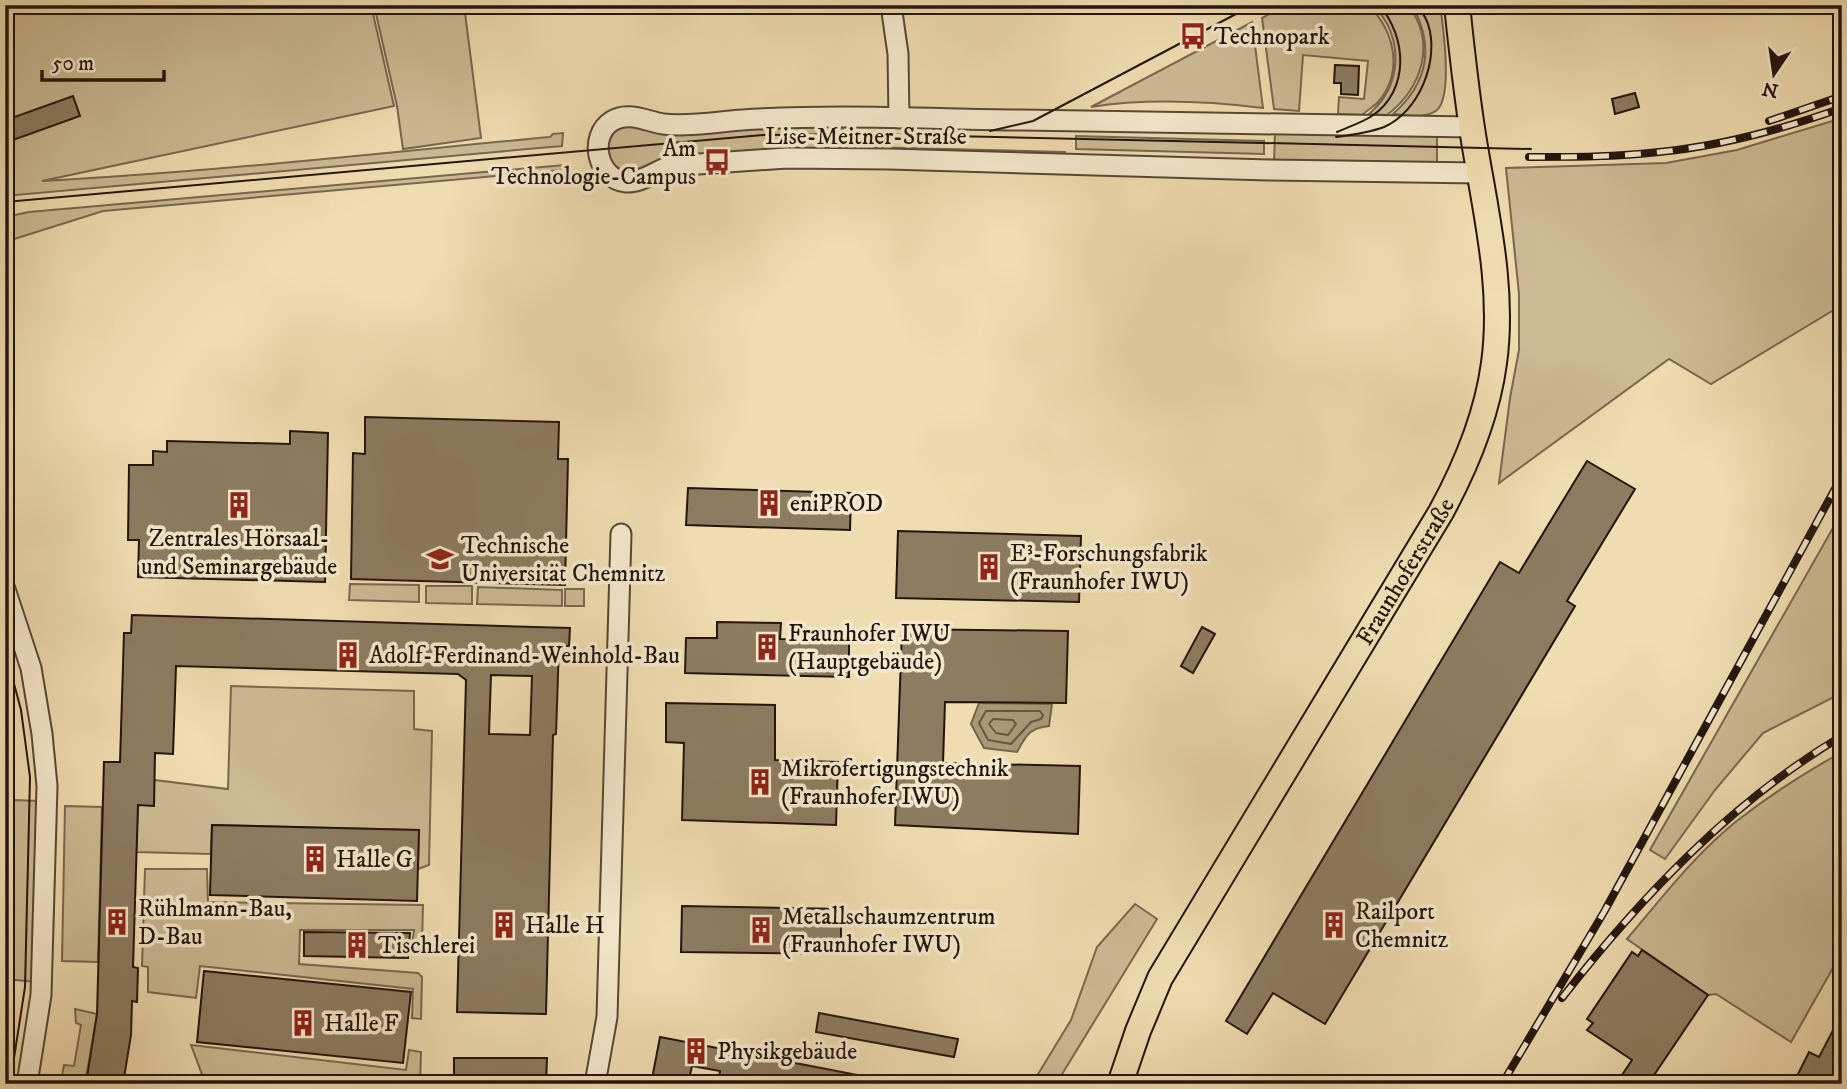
<svg xmlns="http://www.w3.org/2000/svg" width="1847" height="1089" font-family="'IM FELL DW Pica',serif">
<style>
.green{fill:#ccba94;stroke:#776850;stroke-width:2}
.water{fill:#a99878;stroke:#73644d;stroke-width:2}
.lines{fill:none;stroke-linecap:round;stroke-linejoin:round}
.shore{stroke:#665642;stroke-width:2}
.building{fill:#8d7c61;stroke:#22150c;stroke-width:2;fill-rule:evenodd}
.minor-casing{stroke:#554735;stroke-width:23}
.major-casing{stroke:#22150c;stroke-width:28}
.minor{stroke:#f5e8cc;stroke-width:19}
.major{stroke:#efdcb0;stroke-width:24}
.tram{stroke:#22150c;stroke-width:2}
.rail-casing{stroke:#22150c;stroke-width:8}
.rail{stroke:#f5e8cc;stroke-width:5;stroke-dasharray:16;stroke-linecap:butt}
.labels{text-anchor:middle;stroke-width:7;stroke-linejoin:round;paint-order:stroke}
.poi-label{font-size:24px;fill:#22150c;stroke:#f5e8cc;text-anchor:start}
.street-label{font-size:24px;fill:#22150c;stroke:#f5e8cc}
</style>
<rect width="100%" height="100%" fill="#efdcb0"/>
<filter id="stains"><feTurbulence type="fractalNoise" baseFrequency=".00286" numOctaves="4"/><feColorMatrix values="0 0 0 0 .2 0 0 0 0 .09 0 0 0 0 .02 0 0 0 .5 -.17"/></filter>
<radialGradient id="worn" r=".72"><stop offset=".6" stop-color="#630" stop-opacity="0"/><stop offset="1" stop-color="#630" stop-opacity=".3"/></radialGradient>
<!-- green -->
<g class="green">
<path d="M5,5H371L394,106L42,181C211,172 381,153 550,137L553,134L563,133L562,146L5,196Z"/>
<path d="M374,5H464L481,138L403,149L397,106Z"/>
<path d="M1286,5H1368C1394,30 1404,70 1379,101C1375,106 1367,110 1362,115L1338,114L1339,97L1364,99L1368,61L1303,55L1299,111L1274,109L1262,18Z"/>
<path d="M1373,5H1408C1437,43 1422,88 1387,115L1369,114C1403,85 1404,37 1373,5Z"/>
<path d="M1412,5H1440C1443,25 1453,96 1437,110C1426,119 1407,115 1393,114C1428,83 1435,47 1412,5Z"/>
<path d="M1252,22L1263,108C1206,101 1147,98 1091,107Z"/>
<path d="M1842,118V305L1711,384L1669,359L1499,483L1510,398L1519,350V294L1506,168L1666,163L1737,150Z"/>
<path d="M831,122L832,129H843V152L657,163C639,168 629,175 612,165C606,148 606,136 622,126Z"/>
<path d="M1275,131L1437,134V167L1274,164Z"/>
<path d="M1076,136L1264,141V154L1076,149Z"/>
<path d="M865,147L1065,152V160L865,153Z"/>
<path d="M564,165V170L103,211L5,242V217L29,212Z"/>
<path d="M1842,512V693L1763,733L1715,790L1665,859L1650,850Z"/>
<path d="M350,584L419,585V602L349,600Z"/>
<path d="M426,586H472V604L426,603Z"/>
<path d="M478,587L562,590V606L477,604Z"/>
<rect x="565" y="589" width="19" height="17"/>
<path d="M231,686L414,691V729L432,731L429,865L418,869L419,830L212,825L211,854L136,852L138,805H154V780L228,789Z"/>
<path d="M1842,752V952L1791,1042L1716,994L1708,995L1627,939C1661,899 1695,854 1738,820C1770,795 1806,772 1842,752Z"/>
<path d="M11,800L41,801L35,982L6,979Z"/>
<path d="M65,806L102,807L98,962L62,961Z"/>
<path d="M145,869H207L208,902L423,905L422,943L412,946L414,930H300L299,964L418,973L422,977L421,1019L412,1018L413,989L200,966L196,998L148,992V967L142,966Z"/>
<path d="M1135,904L1157,919L1056,1084H1032L1071,1020L1097,947Z"/>
<path d="M75,1009L97,1014L85,1084L61,1081L64,1065L74,1066L81,1025L76,1023Z"/>
<path d="M191,1045L406,1070L409,1050L421,1052L420,1084H261L203,1077Z"/>
</g>
<!-- water -->
<path class="water" d="M979,703L1052,704L1049,726C1029,728 1026,736 1017,752L984,748L971,724Z"/>
<g class="lines">
<!-- shore -->
<g class="shore">
<path d="M986,711H1040L1043,715L1041,719L1031,722L1011,744L988,740L979,723Z"/>
<path d="M993,719L1013,720L1016,724L1008,735L996,733L989,724Z"/>
</g>
</g>
<!-- building -->
<g class="building">
<path d="M1335,65L1359,66L1358,95L1341,94V83H1334Z"/>
<path d="M1635,93L1639,107L1615,114L1612,99Z"/>
<path d="M73,96L80,116L13,140L6,120Z"/>
<path d="M365,417L559,422L558,459H568L565,585L351,579L353,453L365,454Z"/>
<path d="M290,431L328,433L325,582L138,577L139,540H128L129,465H153V451L167,452V441L290,444Z"/>
<path d="M1587,461L1635,489L1567,601L1575,606L1325,1024L1273,993L1247,1034L1226,1021L1500,562L1519,573Z"/>
<path d="M688,488L851,493L850,530L686,525Z"/>
<path d="M898,531L1081,536L1079,602L896,598Z"/>
<path d="M132,615L570,628L569,646H559L556,734L553,735L546,1014L457,1012L466,680L458,674L176,666L173,754L155,753L154,806L138,805L133,967L138,968L137,1002L132,1001L131,1035L123,1084H86L97,1014L104,762H120L124,633H131ZM491,675L532,676L530,735L489,734Z"/>
<path d="M717,622L781,623L780,639L849,640V677L685,673L686,638H717Z"/>
<path d="M1202,627L1215,634L1193,673L1181,666Z"/>
<path d="M902,629L1068,631L1066,703L945,702L943,763L1080,766L1078,834L895,825Z"/>
<path d="M666,703L775,705V760L838,762L836,825L682,820L684,743L666,742Z"/>
<path d="M212,825L419,830L417,901L210,895Z"/>
<path d="M682,906L841,909V954L681,952Z"/>
<path d="M304,932L410,933L408,958L304,956Z"/>
<path d="M1642,950L1708,995L1648,1084H1616L1632,1060L1587,1030L1593,1023L1587,1019L1632,952L1638,956Z"/>
<path d="M204,971L411,992L403,1063L197,1042Z"/>
<path d="M819,1013L958,1039L954,1057L816,1032Z"/>
<path d="M1842,1013V1084H1793L1809,1052L1819,1057Z"/>
<path d="M660,1037L868,1077V1084H798L755,1075L753,1084H718L720,1071L692,1066L688,1084H651Z"/>
<path d="M454,1058H547L546,1084H454Z"/>
</g>
<g class="lines">
<defs>
<g id="minor">
<path d="M891,5L898,54L899,118"/>
<path d="M1471,127C1322,126 1172,123 1022,120C929,119 835,114 742,120C716,122 688,127 663,124C646,121 628,111 612,121C588,136 597,179 626,182C641,183 656,171 670,166L787,158L889,159L1269,170L1479,173"/>
<path d="M5,589L31,668L42,734L47,786L41,995L27,1084"/>
<path d="M595,1084L607,1017L621,534"/>
</g>
<g id="major">
<path id="s1" d="M1120,1084L1138,1031L1160,978L1441,512C1466,466 1487,416 1494,363C1504,291 1487,218 1475,147C1467,100 1462,53 1457,5"/>
</g>
</defs>
<!-- minor casing -->
<use href="#minor" class="minor-casing"/>
<!-- major casing -->
<use href="#major" class="major-casing"/>
<!-- minor -->
<use href="#minor" class="minor"/>
<!-- major -->
<use href="#major" class="major"/>
<!-- tram -->
<g class="tram">
<path d="M990,131L1033,121L1253,5"/>
<path d="M1337,132C1348,127 1361,123 1372,116C1410,90 1407,37 1379,5"/>
<path d="M1336,137C1352,135 1368,133 1384,127C1419,112 1440,60 1428,24C1426,17 1421,11 1417,5"/>
<path d="M5,202L763,135L865,134L1531,149"/>
<path d="M5,650L21,710L30,777L25,987L10,1084"/>
</g>
<defs>
<g id="rail">
<path d="M1769,121L1842,96"/>
<path d="M1529,157C1572,157 1616,157 1659,152C1721,146 1783,129 1842,108"/>
<path d="M1562,998C1641,897 1731,802 1842,736"/>
<path d="M1502,1084L1604,912L1842,476"/>
</g>
</defs>
<!-- rail casing -->
<use href="#rail" class="rail-casing"/>
<!-- rail -->
<use href="#rail" class="rail"/>
</g>
<!-- icons -->
<defs>
<symbol id="bus-bare" viewBox="-9 -9 18 18"><path d="M-5-6H5V4H4V6H2V4H-2V6H-4V4H-5ZM-3.5-4V0h7V-4ZM-3.5 1.2v1.5H-2V1.2ZM2 1.2v1.5H3.5V1.2Z" fill="#8f2418" stroke="#f5e8cc" stroke-width="2.5" paint-order="stroke"/></symbol>
<symbol id="building-bare" viewBox="-9 -9 18 18"><path d="M-4-6H4V6H1V3H-1V6H-4ZM-2.5-4.3h1.7v1.8h-1.7ZM.8-4.3h1.7v1.8H.8ZM-2.5-1h1.7V.8h-1.7ZM.8-1h1.7V.8H.8Z" fill="#8f2418" stroke="#f5e8cc" stroke-width="2.5" paint-order="stroke"/></symbol>
<symbol id="university-bare" viewBox="-9 -9 18 18"><path d="M0-5L7-2L0 1L-7-2ZM-4 1L0 2.5L4 1V4Q0 6-4 4Z" fill="#8f2418" stroke="#f5e8cc" stroke-width="2.5" paint-order="stroke"/></symbol>
</defs>
<g fill-rule="evenodd">
<use href="#bus-bare" x="1174" y="17" width="38" height="38"/>
<use href="#bus-bare" x="698" y="143" width="38" height="38"/>
<use href="#building-bare" x="750" y="484" width="38" height="38"/>
<use href="#building-bare" x="220" y="486" width="38" height="38"/>
<use href="#university-bare" x="421" y="540" width="38" height="38"/>
<use href="#building-bare" x="970" y="548" width="38" height="38"/>
<use href="#building-bare" x="748" y="628" width="38" height="38"/>
<use href="#building-bare" x="329" y="636" width="38" height="38"/>
<use href="#building-bare" x="741" y="763" width="38" height="38"/>
<use href="#building-bare" x="296" y="840" width="38" height="38"/>
<use href="#building-bare" x="98" y="903" width="38" height="38"/>
<use href="#building-bare" x="485" y="906" width="38" height="38"/>
<use href="#building-bare" x="1315" y="906" width="38" height="38"/>
<use href="#building-bare" x="742" y="911" width="38" height="38"/>
<use href="#building-bare" x="338" y="926" width="38" height="38"/>
<use href="#building-bare" x="284" y="1004" width="38" height="38"/>
<use href="#building-bare" x="677" y="1032" width="38" height="38"/>
</g>
<g class="labels">
<!-- poi labels -->
<g class="poi-label">
<text x="1214" y="44">Technopark</text>
<text x="696" y="156" text-anchor="end">Am<tspan x="696" dy="28">Technologie-Campus</tspan></text>
<text x="790" y="511">eniPROD</text>
<text x="239" y="546" text-anchor="middle">Zentrales Hörsaal-<tspan x="239" dy="28">und Seminargebäude</tspan></text>
<text x="461" y="553">Technische<tspan x="461" dy="28">Universität Chemnitz</tspan></text>
<text x="1010" y="561">E³-Forschungsfabrik<tspan x="1010" dy="28">(Fraunhofer IWU)</tspan></text>
<text x="788" y="641">Fraunhofer IWU<tspan x="788" dy="28">(Hauptgebäude)</tspan></text>
<text x="369" y="663">Adolf-Ferdinand-Weinhold-Bau</text>
<text x="781" y="776">Mikrofertigungstechnik<tspan x="781" dy="28">(Fraunhofer IWU)</tspan></text>
<text x="336" y="867">Halle G</text>
<text x="138" y="916">Rühlmann-Bau,<tspan x="138" dy="28">D-Bau</tspan></text>
<text x="1355" y="919">Railport<tspan x="1355" dy="28">Chemnitz</tspan></text>
<text x="782" y="924">Metallschaumzentrum<tspan x="782" dy="28">(Fraunhofer IWU)</tspan></text>
<text x="525" y="933">Halle H</text>
<text x="378" y="953">Tischlerei</text>
<text x="324" y="1031">Halle F</text>
<text x="717" y="1059">Physikgebäude</text>
</g>
<!-- street labels -->
<g class="street-label">
<text x="866" y="144">Lise-Meitner-Straße</text>
<text dy="8" stroke="none"><textPath href="#s1" startOffset="588">Fraunhoferstraße</textPath></text>
</g>
</g>
<!-- margin -->
<rect width="1847" height="1089" fill="none" stroke="#efdcb0" stroke-width="28"/>
<rect x="7" y="7" width="1833" height="1075" fill="none" stroke="#22150c" stroke-width="3.5"/>
<rect x="14" y="14" width="1819" height="1061" fill="none" stroke="#22150c" stroke-width="2"/>
<!-- north arrow -->
<g transform="translate(1774 74) rotate(193)" stroke="#f5e8cc" stroke-width="5" paint-order="stroke">
<path d="M0-5L12 26L0 18L-12 26Z" fill="#22150c"/>
<text y="-10" font-size="19" font-weight="bold" text-anchor="middle" fill="#22150c">N</text>
</g>
<!-- scale -->
<path d="M42 70v10h122v-10" fill="none" stroke="#22150c" stroke-width="3.5"/>
<text x="52" y="70" font-size="21" fill="#22150c" stroke="#f5e8cc" stroke-width="5" paint-order="stroke">50 m</text>
<rect width="100%" height="100%" filter="url(#stains)"/>
<rect width="100%" height="100%" fill="url(#worn)"/>
</svg>
